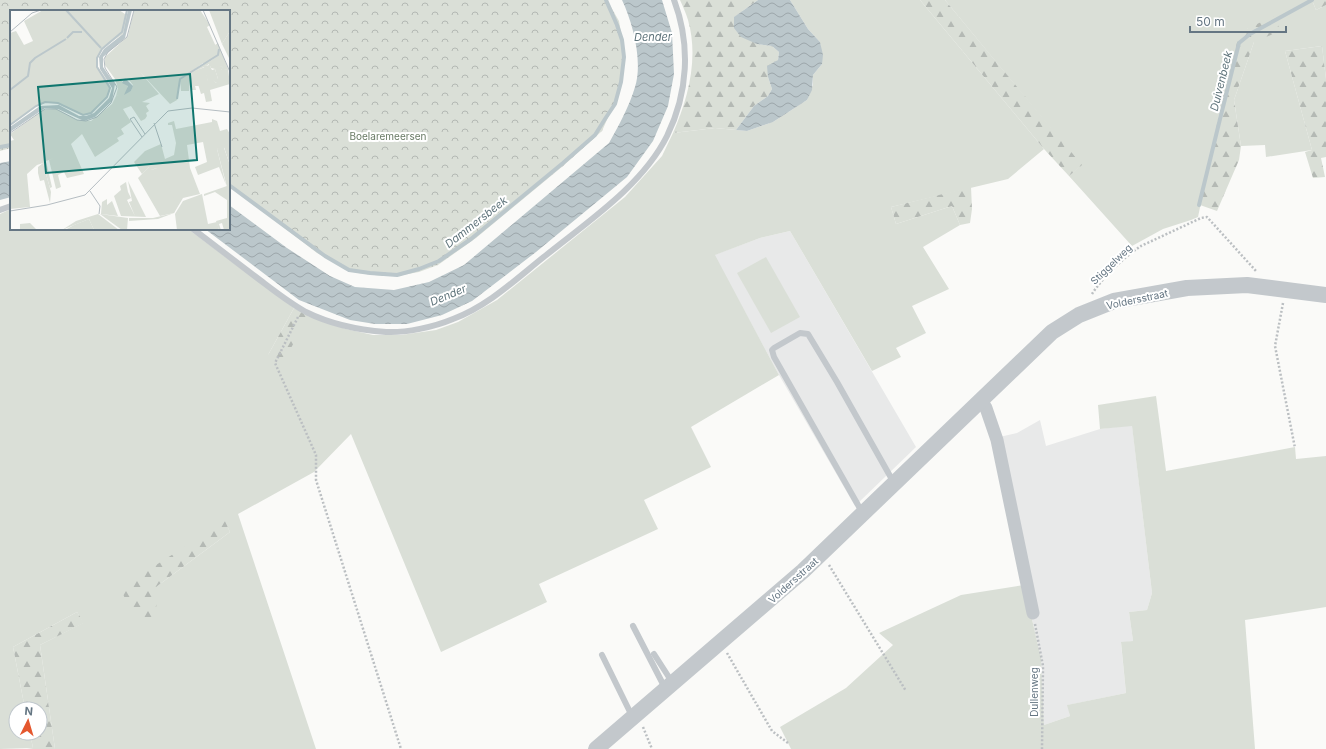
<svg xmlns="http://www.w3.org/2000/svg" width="1326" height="749" font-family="Inter,sans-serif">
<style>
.built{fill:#e8e9e9}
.grass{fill:#dadfd7;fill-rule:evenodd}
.forest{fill:url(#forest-firs)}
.park{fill:url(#park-crowns)}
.water{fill:url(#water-waves)}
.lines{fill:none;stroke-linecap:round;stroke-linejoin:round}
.stream{stroke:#bbc7cb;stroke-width:4}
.path{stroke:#bbbfc2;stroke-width:2.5;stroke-dasharray:2 2;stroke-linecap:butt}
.service{stroke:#c3c8cc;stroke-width:6}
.minor{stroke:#c3c8cc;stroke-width:13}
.tertiary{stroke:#c3c8cc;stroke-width:16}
.labels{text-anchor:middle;stroke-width:4;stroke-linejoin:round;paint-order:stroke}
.park-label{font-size:10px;fill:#687a64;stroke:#fff}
.street-label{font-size:10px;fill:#657683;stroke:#fff}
.water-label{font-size:11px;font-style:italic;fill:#60757c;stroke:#fff}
.inset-river{fill:none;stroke:#bbc7cb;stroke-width:2}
.inset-road{fill:none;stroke:#b5bdc2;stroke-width:1}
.view{fill:#0f766e;fill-opacity:0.15;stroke:#0f766e;stroke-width:2}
.inset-edge{fill:none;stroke:#657683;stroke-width:2}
</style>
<defs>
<pattern id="forest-firs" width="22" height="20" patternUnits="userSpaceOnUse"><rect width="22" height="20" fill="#dadfd7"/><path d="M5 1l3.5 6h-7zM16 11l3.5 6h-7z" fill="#b4b9b4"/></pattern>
<pattern id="park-crowns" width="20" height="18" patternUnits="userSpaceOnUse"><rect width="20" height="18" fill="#dadfd7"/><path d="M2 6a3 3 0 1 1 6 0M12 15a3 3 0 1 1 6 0" fill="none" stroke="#b4b9b4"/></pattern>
<pattern id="water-waves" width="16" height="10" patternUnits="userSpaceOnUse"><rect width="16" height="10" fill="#bbc7cb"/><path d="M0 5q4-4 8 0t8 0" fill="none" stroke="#9ca6aa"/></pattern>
</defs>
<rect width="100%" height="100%" fill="#fafaf8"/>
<!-- built -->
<g class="built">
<path d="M790,231L916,447L855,506L779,375L714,255L760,238Z"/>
<path d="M1040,420L1046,446L1100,429L1132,425L1152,593L1147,610L1129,612L1133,641L1121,643L1126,693L1068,705L1070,716L1044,725L1041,658L1024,585L995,438L1017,433Z"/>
</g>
<!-- grass -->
<g class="grass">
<path d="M790,0H920L1044,149L1008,179L891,207L896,224L952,206L960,225L923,247L949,289L912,306L926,333L896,348L901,357L872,371L790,231L760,238L715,255L779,375L691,427L711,467L644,500L658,529L539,584L547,602L441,652L351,434L314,472L238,514L316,749H55L40,645L83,623L77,612L13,647L25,709H16V733H30L33,748L0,749V214L11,209V229H188L294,308L268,355L309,316L346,329L373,335H401L436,330L458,322L497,300L625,197L662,156L673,133L715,128L747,131L773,122L807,100L813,85V75L822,64L820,42L808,29ZM225,522L230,532L156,587Z"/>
<path d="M945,0H1312L1316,10L1326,5V79L1322,46L1285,51L1312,150L1266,157L1265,145L1241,146L1234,100L1254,42L1248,28L1224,91L1198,217L1191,220L1163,229L1132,246L1069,176L1081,165Z"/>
<path d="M766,257L800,317L771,333L737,273Z"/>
<path d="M1156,396L1166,471L1295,447L1296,459L1326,456V607L1245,620L1255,749H791L780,727L846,688L893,645L879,633L961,595L1024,585L1041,658L1044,725L1070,716L1067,705L1126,693L1121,642L1133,641L1129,612L1147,610L1152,593L1132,426L1100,429L1098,405Z"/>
</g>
<!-- forest -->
<g class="forest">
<path d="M680,0H758L734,17L757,44L772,46L779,52L778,60L768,77L772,89L768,96L754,106L736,130L715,128L673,133C688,99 699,58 688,20C686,13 683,7 680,0Z"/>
<path d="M920,0H945L1082,165L1069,176L1044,149Z"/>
<path d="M1312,0H1326V5L1316,10Z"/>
<path d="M1275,16L1280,31L1254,42L1234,100L1241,146L1239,160L1217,211L1200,205L1224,91L1238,39L1248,28Z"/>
<path d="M1322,46L1326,79V157L1321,158L1325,177L1313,178L1305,152L1312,150L1285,51Z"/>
<path d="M971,187L972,209L970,223L960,225L952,206L896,224L891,207Z"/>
<path d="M294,308L309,316L283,362L268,355Z"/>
<path d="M225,521L230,532L156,587L157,603L154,616L140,621L130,609L120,588Z"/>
<path d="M77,612L84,623L40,645L55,749H27L33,748L30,733H40V709H25L13,647Z"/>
</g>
<!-- park -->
<path class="park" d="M0,0H607L619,21L624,49L621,88L602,131L563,166L476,238L438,265L419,272L397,276H383L358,273L317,253L229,185V11H11V148L0,151Z"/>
<!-- water -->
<g class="water">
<path d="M622,0H662L672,33L674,74L668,106L653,141L627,177L536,252L472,301L442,315L407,324H375L350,320L299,300L205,229H229V205L287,248L330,276L355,287L394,290L429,282L464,265L609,143C619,125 629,107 635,87C643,62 633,23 622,0Z"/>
<path d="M758,0H790L808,29L820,42L823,55L822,64L813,75L812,90L807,100L773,122L747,131L736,130L754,106L768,96L772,89L768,77L767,66L778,60L779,52L772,46L757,44L741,37L734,28V17Z"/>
<path d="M11,161V197L0,200V163Z"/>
</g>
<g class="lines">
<!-- stream -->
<g class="stream">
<path d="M0,147L11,145"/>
<path d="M229,185L325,256L349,270L370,273L397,275L419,269L439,261L471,239L563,163L595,135L605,119L615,104L621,82L624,57L622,40L617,25L606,0"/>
<path d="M1199,205L1220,119L1239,43L1250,34L1312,0"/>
</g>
<!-- path -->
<g class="path">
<path d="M1092,294C1103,277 1124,257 1141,246L1201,218L1207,217L1256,271"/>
<path d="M1283,303L1275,346L1295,448"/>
<path d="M298,317L275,363L316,455V480L401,749"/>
<path d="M829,565L906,691"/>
<path d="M1035,624L1043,666L1042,749"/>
<path d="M727,653L772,731L788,743"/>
<path d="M643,727L652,749"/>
</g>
<!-- service -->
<g class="service">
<path d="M0,210L11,206"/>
<path d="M193,229C214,245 235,261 256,277C272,289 288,302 306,312C330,324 359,330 386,332C406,333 434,327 453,319C488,306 516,279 545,256C587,222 642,186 667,136C688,93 691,45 674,0"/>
<path d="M862,512L774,357L772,350L774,348L800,333L808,334L837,382L894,483"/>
<path d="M633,626L665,688"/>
<path d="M654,654L672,682"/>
<path d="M602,655L632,716"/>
</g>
<!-- minor -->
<path class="minor" d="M981,400L986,408L997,440L1033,613"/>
<!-- tertiary -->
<path class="tertiary" d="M596,749L803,571L1052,332L1079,315L1114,301L1187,288L1247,285L1326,295"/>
</g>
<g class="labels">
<!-- park labels -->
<g class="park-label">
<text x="388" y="140">Boelaremeersen</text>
</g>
<!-- street labels -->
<g class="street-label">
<text transform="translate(1111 264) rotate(-44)" y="4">Stiggelweg</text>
<text transform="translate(1137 299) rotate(-12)" y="4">Voldersstraat</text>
<text transform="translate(793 580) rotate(-42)" y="4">Voldersstraat</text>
<text transform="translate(1034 692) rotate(-90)" y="4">Dullenweg</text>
</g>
<!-- water labels -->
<g class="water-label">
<text x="653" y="41">Dender</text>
<text transform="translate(1221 81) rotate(-76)" y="4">Duivenbeek</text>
<text transform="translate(476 222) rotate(-38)" y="4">Dammersbeek</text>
<text transform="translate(448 295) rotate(-23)" y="4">Dender</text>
</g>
</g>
<!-- overview -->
<g transform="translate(10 10)">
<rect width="220" height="220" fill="#fafaf8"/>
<path d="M124,0H190L200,15L197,17L208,41L206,47L199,52V54L196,56L193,53L178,64L182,63L186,80H182L180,70L179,81H171L170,69L167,90L160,94L130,62L149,84L132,92L140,93L136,96L139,101L136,103L137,106L135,109L131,111L121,96L113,99L121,112L111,119L114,124L107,128L109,131L85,147L72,124L61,134L74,164L57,168L54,162L48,165L51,177L46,179L39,150L44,148L36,151L42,177L40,178L33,153L27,155L17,164L20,197L0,199V131L4,130L0,124L33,100L46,99L67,110L81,111L102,94L106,86L121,81L123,75L119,70L105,69L95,55V47L118,26ZM204,54L215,58L211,60L218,59L220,74L200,80L202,91L196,92L194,83L191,84L184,61L195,57L198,71L202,68L206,73L211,69H208L205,59L201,58L200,56ZM202,109L207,111L210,121L217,119L220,124V155L214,137L207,139L216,175L209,157L188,165L185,157L197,152L193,132L177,135L180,158L190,184L173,188L164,203L148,209L119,211V208H143L164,203L146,158L142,160L139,157L132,164L124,152L135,141L151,134L155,149L164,145L166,133L162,115H158V113L164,111L166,119L202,112ZM118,171L136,207L111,206L104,186L111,180L110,176L116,172L118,182L121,188L117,190L125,206L119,192L122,191ZM217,176V190L205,182L194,186V184ZM192,184L198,214L207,212L209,220H167L165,204L173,191ZM97,189V195L102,191L108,206L91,204L92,192ZM88,204L109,220H84L79,209L52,220L66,211ZM90,204L118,208L117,220H112ZM20,213L27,220H6L10,219V214Z" fill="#dadfd7"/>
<path d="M220,21V50L212,34ZM208,33L218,59L211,61L213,57L200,56L202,60L205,59L208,69L213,66L215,70L206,73L202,69L198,72L194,57L185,61L189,76H183L182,63L178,64L194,53L196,56L199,55V52L206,47L205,35ZM115,68L112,72L118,75L117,81L114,85L106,86L108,78L105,69ZM216,133L217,135L214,138L220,155V220H214L212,213L209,214L211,220H209L206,211L217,208V177L207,139ZM33,153L41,182L40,193L34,170L30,171L28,163V157ZM140,156L142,160L146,158L157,173L167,196L164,203L150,206L128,168ZM79,209L84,220H55L64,215Z" fill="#dadfd7"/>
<path d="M33,0H109L118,6L113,24L92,38L88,48V57L99,73L100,81L94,91L79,104L72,105L52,94L38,92L27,96L0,116V23L6,21L14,35L23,31L14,11ZM199,0H220V21L212,34Z" fill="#dadfd7"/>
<path d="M118,0H122L115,28L93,47V57L105,74L102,91L85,107L74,111L48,99L35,98L0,122V117L30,96L49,95L69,106H76L84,103L99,88L102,78L90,59L89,47L94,39L113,24ZM115,68L123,76L121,81L114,85L118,76L112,73Z" fill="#bbc7cb"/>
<path class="inset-river" d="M56,0L91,38M57,28L63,22H72M0,80L18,66L20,53L25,48L56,29M167,89L170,69L208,45L209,39M0,115L26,96L35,92L48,93L73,105L81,103L97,87L100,78L87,57V48L92,39L112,22L117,0"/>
<path class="inset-road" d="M193,0L220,62M0,22L22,3L31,0M144,113L152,137M0,123L35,99H46L67,110L76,111L87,107L101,93L107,77L95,58L94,49L98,42L117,27L124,0M132,127L120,109L124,107L135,124M80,181L90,196L89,204M0,201L37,195L75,185L158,101L182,98L220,102"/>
<path class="view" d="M180,64L187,150L36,163L28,77Z"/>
<rect width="220" height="220" class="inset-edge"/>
</g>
<!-- north arrow -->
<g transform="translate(28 721) rotate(5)"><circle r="19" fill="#ffffff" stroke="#c1c8cd"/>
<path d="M0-3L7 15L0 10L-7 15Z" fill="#e4572e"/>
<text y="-6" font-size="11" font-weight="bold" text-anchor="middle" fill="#657683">N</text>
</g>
<!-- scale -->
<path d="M1190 26v6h96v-6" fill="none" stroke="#657683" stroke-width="2"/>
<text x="1196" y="26" font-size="12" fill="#657683" stroke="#ffffff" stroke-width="3" paint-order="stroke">50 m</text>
</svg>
